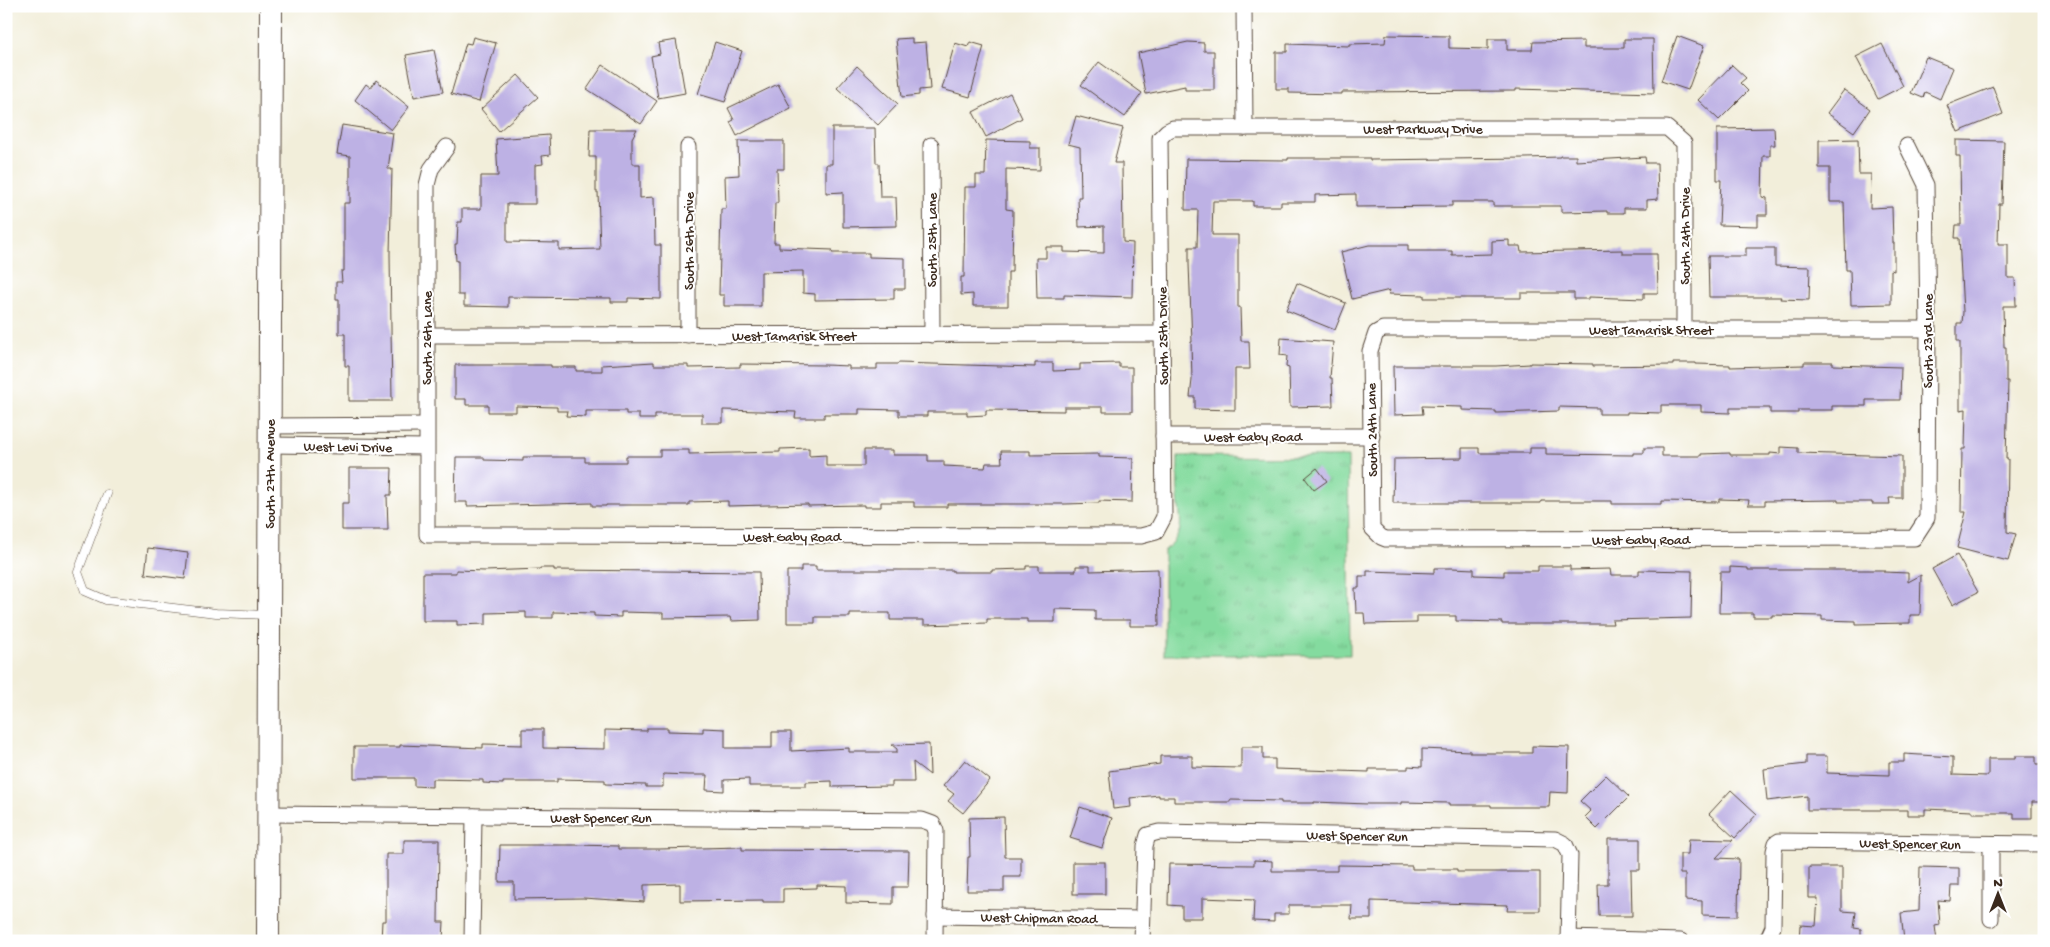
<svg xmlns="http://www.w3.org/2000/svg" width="2050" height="947" font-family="'Gochi Hand',sans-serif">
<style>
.park{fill:url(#park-tufts);stroke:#60825e}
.building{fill:#bdb1e4}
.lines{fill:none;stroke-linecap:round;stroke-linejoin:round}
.lane-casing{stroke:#56473a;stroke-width:9}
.street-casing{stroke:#56473a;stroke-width:17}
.secondary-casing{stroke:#56473a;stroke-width:24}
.lane{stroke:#fff;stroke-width:8}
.street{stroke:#fff;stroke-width:15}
.secondary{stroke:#fff;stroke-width:22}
.labels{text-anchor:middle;stroke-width:4;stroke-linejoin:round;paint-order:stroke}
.street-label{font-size:14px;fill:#3b2a1e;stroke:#fff}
</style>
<defs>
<pattern id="park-tufts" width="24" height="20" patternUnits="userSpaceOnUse" patternTransform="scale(1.25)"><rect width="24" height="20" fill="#84db9f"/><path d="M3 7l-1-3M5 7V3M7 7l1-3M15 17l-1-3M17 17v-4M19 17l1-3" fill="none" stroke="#73bc88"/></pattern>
</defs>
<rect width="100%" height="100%" fill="#fff"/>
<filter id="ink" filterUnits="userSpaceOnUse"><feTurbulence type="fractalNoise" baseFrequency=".02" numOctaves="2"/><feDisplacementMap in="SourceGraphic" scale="10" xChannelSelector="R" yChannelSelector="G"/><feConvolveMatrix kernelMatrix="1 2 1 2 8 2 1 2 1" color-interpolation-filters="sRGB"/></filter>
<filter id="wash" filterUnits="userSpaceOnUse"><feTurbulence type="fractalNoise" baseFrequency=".0096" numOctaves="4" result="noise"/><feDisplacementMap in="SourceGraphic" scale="20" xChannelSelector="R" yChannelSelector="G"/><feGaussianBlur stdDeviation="1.12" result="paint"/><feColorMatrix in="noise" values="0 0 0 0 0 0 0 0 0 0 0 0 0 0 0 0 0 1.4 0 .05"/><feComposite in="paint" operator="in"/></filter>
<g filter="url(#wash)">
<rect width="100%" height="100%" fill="#f2eeda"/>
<!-- park -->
<path class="park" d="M1178,456L1348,457L1350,655H1164V551C1188,531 1179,521 1178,495C1177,482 1178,469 1178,456Z"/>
<g id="blocks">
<!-- building -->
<g class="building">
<path d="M1386,35L1449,36V48L1488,49V39H1507V50H1532L1533,42L1584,41V48H1624V39H1653L1654,93L1516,89V91L1342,92V94L1289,93V89H1276V52H1287V44L1349,46V44L1385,43Z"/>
<path d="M1677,36L1704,46L1688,90L1661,81Z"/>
<path d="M473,37L496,43L479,102L451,94L466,43L471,44Z"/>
<path d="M912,38V43L926,42L930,89L919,90V95L902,97L896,39Z"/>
<path d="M676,40L685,93L658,98L651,56L660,54L658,43Z"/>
<path d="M715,42L742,51L725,102L698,94Z"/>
<path d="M970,42L984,46L970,97L942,89L955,43L968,47Z"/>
<path d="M1188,42L1204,43V51H1214V90H1185V86L1146,94L1138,53Z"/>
<path d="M1882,44L1903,86L1878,99L1856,57Z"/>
<path d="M434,50L443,92L414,97L406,55Z"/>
<path d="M1926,57L1953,68L1940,99L1925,92L1923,98L1911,93Z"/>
<path d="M1099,62L1142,93L1125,117L1081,85Z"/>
<path d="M603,65L657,101L641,124L587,89Z"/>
<path d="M1732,65L1746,78L1740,83L1748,91L1719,120L1698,100Z"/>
<path d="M857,66L898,104L878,125L837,88Z"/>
<path d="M518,75L538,97L499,131L481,109Z"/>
<path d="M376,80L409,107L391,130L355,100L366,84L371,88Z"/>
<path d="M778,84L791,108L737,136L730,122L734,120L728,108Z"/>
<path d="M1993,87L2003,114L1958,132L1947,105Z"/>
<path d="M1844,90L1870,109L1854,132L1827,113Z"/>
<path d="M1010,93L1022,118L986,137L973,112Z"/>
<path d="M1076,116L1123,128L1114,163H1122L1123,242L1133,243L1132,297L1064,295V298H1037L1036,258H1046V247H1064V252L1104,253V226L1079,227L1078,197H1081L1080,147L1068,144Z"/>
<path d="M342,125L393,133L388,169H392L390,254L392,401H349V366H345V334H339V299H336V282H342L341,271H344V203H350V156L337,154Z"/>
<path d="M832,128H875L876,163H879L880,197H896L897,226L843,227V192L826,193V164H832Z"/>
<path d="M1774,128L1775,145H1770V156H1763L1762,197L1767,198V215H1758V226L1719,225L1721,180H1717V129Z"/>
<path d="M590,129H637L632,138V164H640V198L654,197L655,245H661V299L628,298V302H611V298L508,297V307L464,306V295H458V261H456L455,244H457L458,222H462V209H481V176H498L496,139L549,135L550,155L542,156L543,164L535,165V204H507V242L559,243V250L600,249L598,192H596V157H589Z"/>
<path d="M1858,139L1859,174H1871L1870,208L1892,207L1893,243H1894V271L1891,270V304L1851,305L1850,270H1846L1844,202H1830V168H1819V140Z"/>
<path d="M986,140L1030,141V148H1040V170L1006,169V209L1013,210L1012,272H1008V306H973V294L961,295V277H964L965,187H976V175H985Z"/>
<path d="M1956,140L2004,141L2002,204H1999L1998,244H2008V278H2015L2016,306H2003L2004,347H2006V381H2008L2006,459H2008L2007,532L2016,534L2008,561L1957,548L1966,512H1961L1962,449H1965L1966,409L1960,410V341H1957V323H1962L1963,312L1959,238H1955L1956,225H1961L1960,156H1956Z"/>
<path d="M738,141H784V169H777L778,203H775L774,243H779V248L833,250L832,253H869V257L905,258V289H894V299L815,300V294L803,293V271L761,272V306H724V295H719L721,209H726L725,176L739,175Z"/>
<path d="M1560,156H1576V161L1645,157L1646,163H1657L1658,199L1647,200V208H1624V213H1607V211L1561,212V206H1493V202H1452V206L1356,207V194L1315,195V202H1281V206H1253V201H1213L1212,235H1238V307H1240L1241,341H1249L1250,369H1235V410L1195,409V397H1190L1192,380L1191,342H1192L1189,264V247H1197L1198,210H1185L1186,159L1288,160V158H1370V160L1526,158L1560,157Z"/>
<path d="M1509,240V246H1520L1521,252L1623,250V254H1657L1658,293H1644V299L1589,297V299H1574V293H1521V298H1424V295L1389,294L1390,290L1352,299L1341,252L1369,245H1408V251H1452V255L1492,254V241Z"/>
<path d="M1746,248H1775V266L1810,267L1809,300L1780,299L1781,297H1709L1708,256H1746Z"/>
<path d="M1297,283L1346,303L1335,330L1286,310Z"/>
<path d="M1281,338L1333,342L1330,378H1332L1333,406L1290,407L1289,368L1286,367L1287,356L1280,355Z"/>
<path d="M654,362V365H688V368L740,367V364L825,365L849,366V369H877V364H898V363L1035,367V363H1053V371L1080,370V364L1119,363V367H1132V412H1103V407H1064V411L986,410V415L967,416V412H927V416H899V410L859,409V414H824V418H795L796,412L723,410V423H702V414H655V419H639V414H626V411H586V417L566,416L567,411H557V407L516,406V412H488V405H466V399H455V365H551V367H576V371H602V365Z"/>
<path d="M1804,362H1833V365L1901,367L1900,400H1866V406H1832V410H1798V413H1770V408H1730V413L1701,412V405H1661V413L1627,412V414H1599V408L1559,407V411L1496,413V411L1462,410V407L1422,406L1423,414L1394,415L1393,366H1496L1530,364V363L1593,364V366L1673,365V363H1696V364L1730,365V367L1804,365Z"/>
<path d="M1781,447L1798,448V453L1902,456V498H1889L1890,504H1872V502H1838V500L1765,501V505H1748L1749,500L1719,499V502L1661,501V504H1612V501H1541V503H1393L1394,459L1462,458V448H1479V453H1530V448H1546V454L1633,455V453H1644V448H1662V456H1701V454L1730,453V455H1770V453L1781,454Z"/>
<path d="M809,448V456L826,455V466H864V450H893V455H928V461H944V466L985,468L986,463H1002L1001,451H1030V455L1099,454V457L1133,458L1132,502L1099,501V503L1065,504H947V507H914V502H881V507H864V505L808,506V504L728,506V501L689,502V505H606V506H592V503L467,506V502H455L456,457H484V460L523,461V457H585V462H626V456H660V450H689V454L780,452V449Z"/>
<path d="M349,468H392L391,495H387L388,530H342V503H349Z"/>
<path d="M1317,468L1327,481L1314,490L1305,478Z"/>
<path d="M148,548L188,553L185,579L145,574Z"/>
<path d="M1957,555L1978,592L1952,605L1932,569Z"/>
<path d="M801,566H816V570H953V572H992V570L1026,569V566H1039V571H1076V566H1090V571L1158,569L1159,626H1130V620H1095V610L1055,609V622H1027V619H987V623L924,625V620H890V613H850V617H815V623H787V571H801Z"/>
<path d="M1538,566H1570V570L1610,569L1611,575H1639V570L1692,571L1691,618L1612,620L1613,624H1502V622L1456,621V616H1417V623L1365,624L1364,613H1356L1355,588H1359V576H1367V571L1434,573V568H1452L1474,569V575L1504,576V571H1538Z"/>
<path d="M1730,567L1748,568V570H1884V572L1908,573V582L1921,575L1920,615H1910V623L1856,624V621L1822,620V616L1772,615V617H1753V613H1719L1720,572H1730Z"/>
<path d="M540,568H554V570L759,572L760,620L731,621L730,617L663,618V613L621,612V617L594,616V613L553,612V618H526V612L486,613V624L457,625V621H423V573H456V570L485,571L540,569Z"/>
<path d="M647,728H668V731L703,732V728L725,729V748H772V732H791V751L849,748V752H897V749L892,745L929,744L930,775L913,762L914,782H892V786L832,787V781L806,782V786H749V779L724,780V791L706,790L707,775H688L663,774V787H646V785L605,784V780L557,779V782H503V784L483,783V780L432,779V787L414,786V778H354V747H400V745L483,748V744L522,745V729H543V748L605,749V730L647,731Z"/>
<path d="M1532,746L1569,747L1568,793L1550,792L1549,807H1491V805H1449V803L1401,802V804H1368L1314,802V803H1281V801L1230,800V802H1174V797H1159V795L1130,798L1131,807L1113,809L1109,771L1160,764V756H1192V767L1241,768V747H1263V759H1275V769L1369,772V769H1408V766L1422,767V749L1470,751V753H1532Z"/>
<path d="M1904,754L1953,757V775L1988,776V759H2015V756H2036V764H2044V802H2032V818H2014V813H1972V811L1925,809V815H1907V810H1807V796L1767,801L1764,769L1806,764V756H1827V773L1889,775V762H1904Z"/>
<path d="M965,760L990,780L963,813L948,801L954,794L943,786Z"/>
<path d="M1606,775L1629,797L1597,829L1585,817L1591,811L1580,801Z"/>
<path d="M1731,790L1757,814L1735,838L1709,814Z"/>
<path d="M1080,807L1112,818L1102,848L1070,838Z"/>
<path d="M1004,817L1005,857H1021V877H1004V891H967L968,857H970L969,818Z"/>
<path d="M1608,839H1640V870H1631L1632,916H1599L1598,884H1608Z"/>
<path d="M1689,839L1733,840L1716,858L1739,859L1738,916L1702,915V901L1685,900V874H1680V854H1688Z"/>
<path d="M404,840H439L438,922H444L443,940L381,941L382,921H386V854H404Z"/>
<path d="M500,845H575L618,846V849H659L742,847V850L909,851L908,887H893V904L846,903V886L817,885V888L783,889V902H763V900L680,901V884L644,885V902L583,898L514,899V882H499Z"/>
<path d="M1254,860L1272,861V871H1337V865L1412,866V869H1457V872H1540V911H1507L1508,905L1371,901V919H1351L1352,905H1289V914H1274V922L1253,921L1254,900L1202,898V918H1182V906L1168,905L1169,864L1254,865Z"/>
<rect x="1073" y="862" width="32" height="32"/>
<path d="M1809,867H1842V911L1856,912L1854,928L1861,929V941H1799L1800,925L1816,926L1818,898H1809Z"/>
<path d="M1920,867L1959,868V886H1951L1950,901L1938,900L1940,925L1935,926L1937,941H1904L1901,913L1919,911Z"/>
</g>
</g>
</g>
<g filter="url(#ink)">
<use href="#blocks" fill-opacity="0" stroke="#56473a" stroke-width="1"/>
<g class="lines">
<defs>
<path id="lane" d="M107,494L78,572L85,591L106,600L216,613L267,615"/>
<g id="street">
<path d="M1244,6L1245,128"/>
<path d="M931,145L932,335"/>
<path d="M1907,146L1926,185L1928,329L1927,518L1914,538L1386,539L1381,537L1372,528L1370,351L1376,333L1383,329H1928"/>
<path d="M447,147L431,169L427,185V535L1141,536L1156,532L1164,517L1160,138L1167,131L1173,128H1667L1684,143V329"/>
<path d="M426,335L1162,334"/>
<path d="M688,335V147"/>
<path d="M269,426L426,425"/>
<path d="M1163,436H1372"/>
<path d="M270,445L426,447"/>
<path d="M268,814L922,820L933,824L936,831L935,941"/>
<path d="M1991,844V919"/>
<path d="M935,916L1142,919"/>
<path d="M1568,938L1681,941"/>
<path d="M472,941L474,816"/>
<path d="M1142,941L1145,846L1148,835L1159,832L1555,839L1565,844L1570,855L1568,941"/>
<path d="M1764,941L1768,938L1773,927L1774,851L1776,843L1779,841L2044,844"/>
</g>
<path id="secondary" d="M268,941L271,6"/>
</defs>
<!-- lane casing -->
<use href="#lane" class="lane-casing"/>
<!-- street casing -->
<use href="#street" class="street-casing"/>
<!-- secondary casing -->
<use href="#secondary" class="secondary-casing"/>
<!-- lane -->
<use href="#lane" class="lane"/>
<!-- street -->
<use href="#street" class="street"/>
<!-- secondary -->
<use href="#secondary" class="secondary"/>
</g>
</g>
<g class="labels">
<!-- street labels -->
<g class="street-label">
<text x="1423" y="133">West Parkway Drive</text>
<text transform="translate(1684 236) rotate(-90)" y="5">South 24th Drive</text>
<text transform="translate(931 240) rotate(-90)" y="5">South 25th Lane</text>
<text transform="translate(688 241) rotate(-90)" y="5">South 26th Drive</text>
<text x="1651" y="334">West Tamarisk Street</text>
<text x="794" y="340">West Tamarisk Street</text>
<text transform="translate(1162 336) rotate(-91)" y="5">South 25th Drive</text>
<text transform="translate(426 338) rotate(-90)" y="5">South 26th Lane</text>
<text transform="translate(1927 341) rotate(-90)" y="5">South 23rd Lane</text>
<text transform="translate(1371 430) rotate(-91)" y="5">South 24th Lane</text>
<text x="1253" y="441">West Gaby Road</text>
<text transform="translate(348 446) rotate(1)" y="5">West Levi Drive</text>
<text transform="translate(269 474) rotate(-90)" y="5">South 27th Avenue</text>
<text x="792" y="541">West Gaby Road</text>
<text x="1641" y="544">West Gaby Road</text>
<text x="601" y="822">West Spencer Run</text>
<text transform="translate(1357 835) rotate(1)" y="5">West Spencer Run</text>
<text transform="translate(1910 843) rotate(1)" y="5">West Spencer Run</text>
<text transform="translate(1039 917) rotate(1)" y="5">West Chipman Road</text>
</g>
</g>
<!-- margin -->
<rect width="2050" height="947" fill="none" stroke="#fff" stroke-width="25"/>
<!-- north arrow -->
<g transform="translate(1998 894)" stroke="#ffffff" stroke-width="4" paint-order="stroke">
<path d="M0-4L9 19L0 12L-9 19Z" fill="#3b2a1e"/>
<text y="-8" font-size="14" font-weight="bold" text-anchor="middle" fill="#3b2a1e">N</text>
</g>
</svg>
